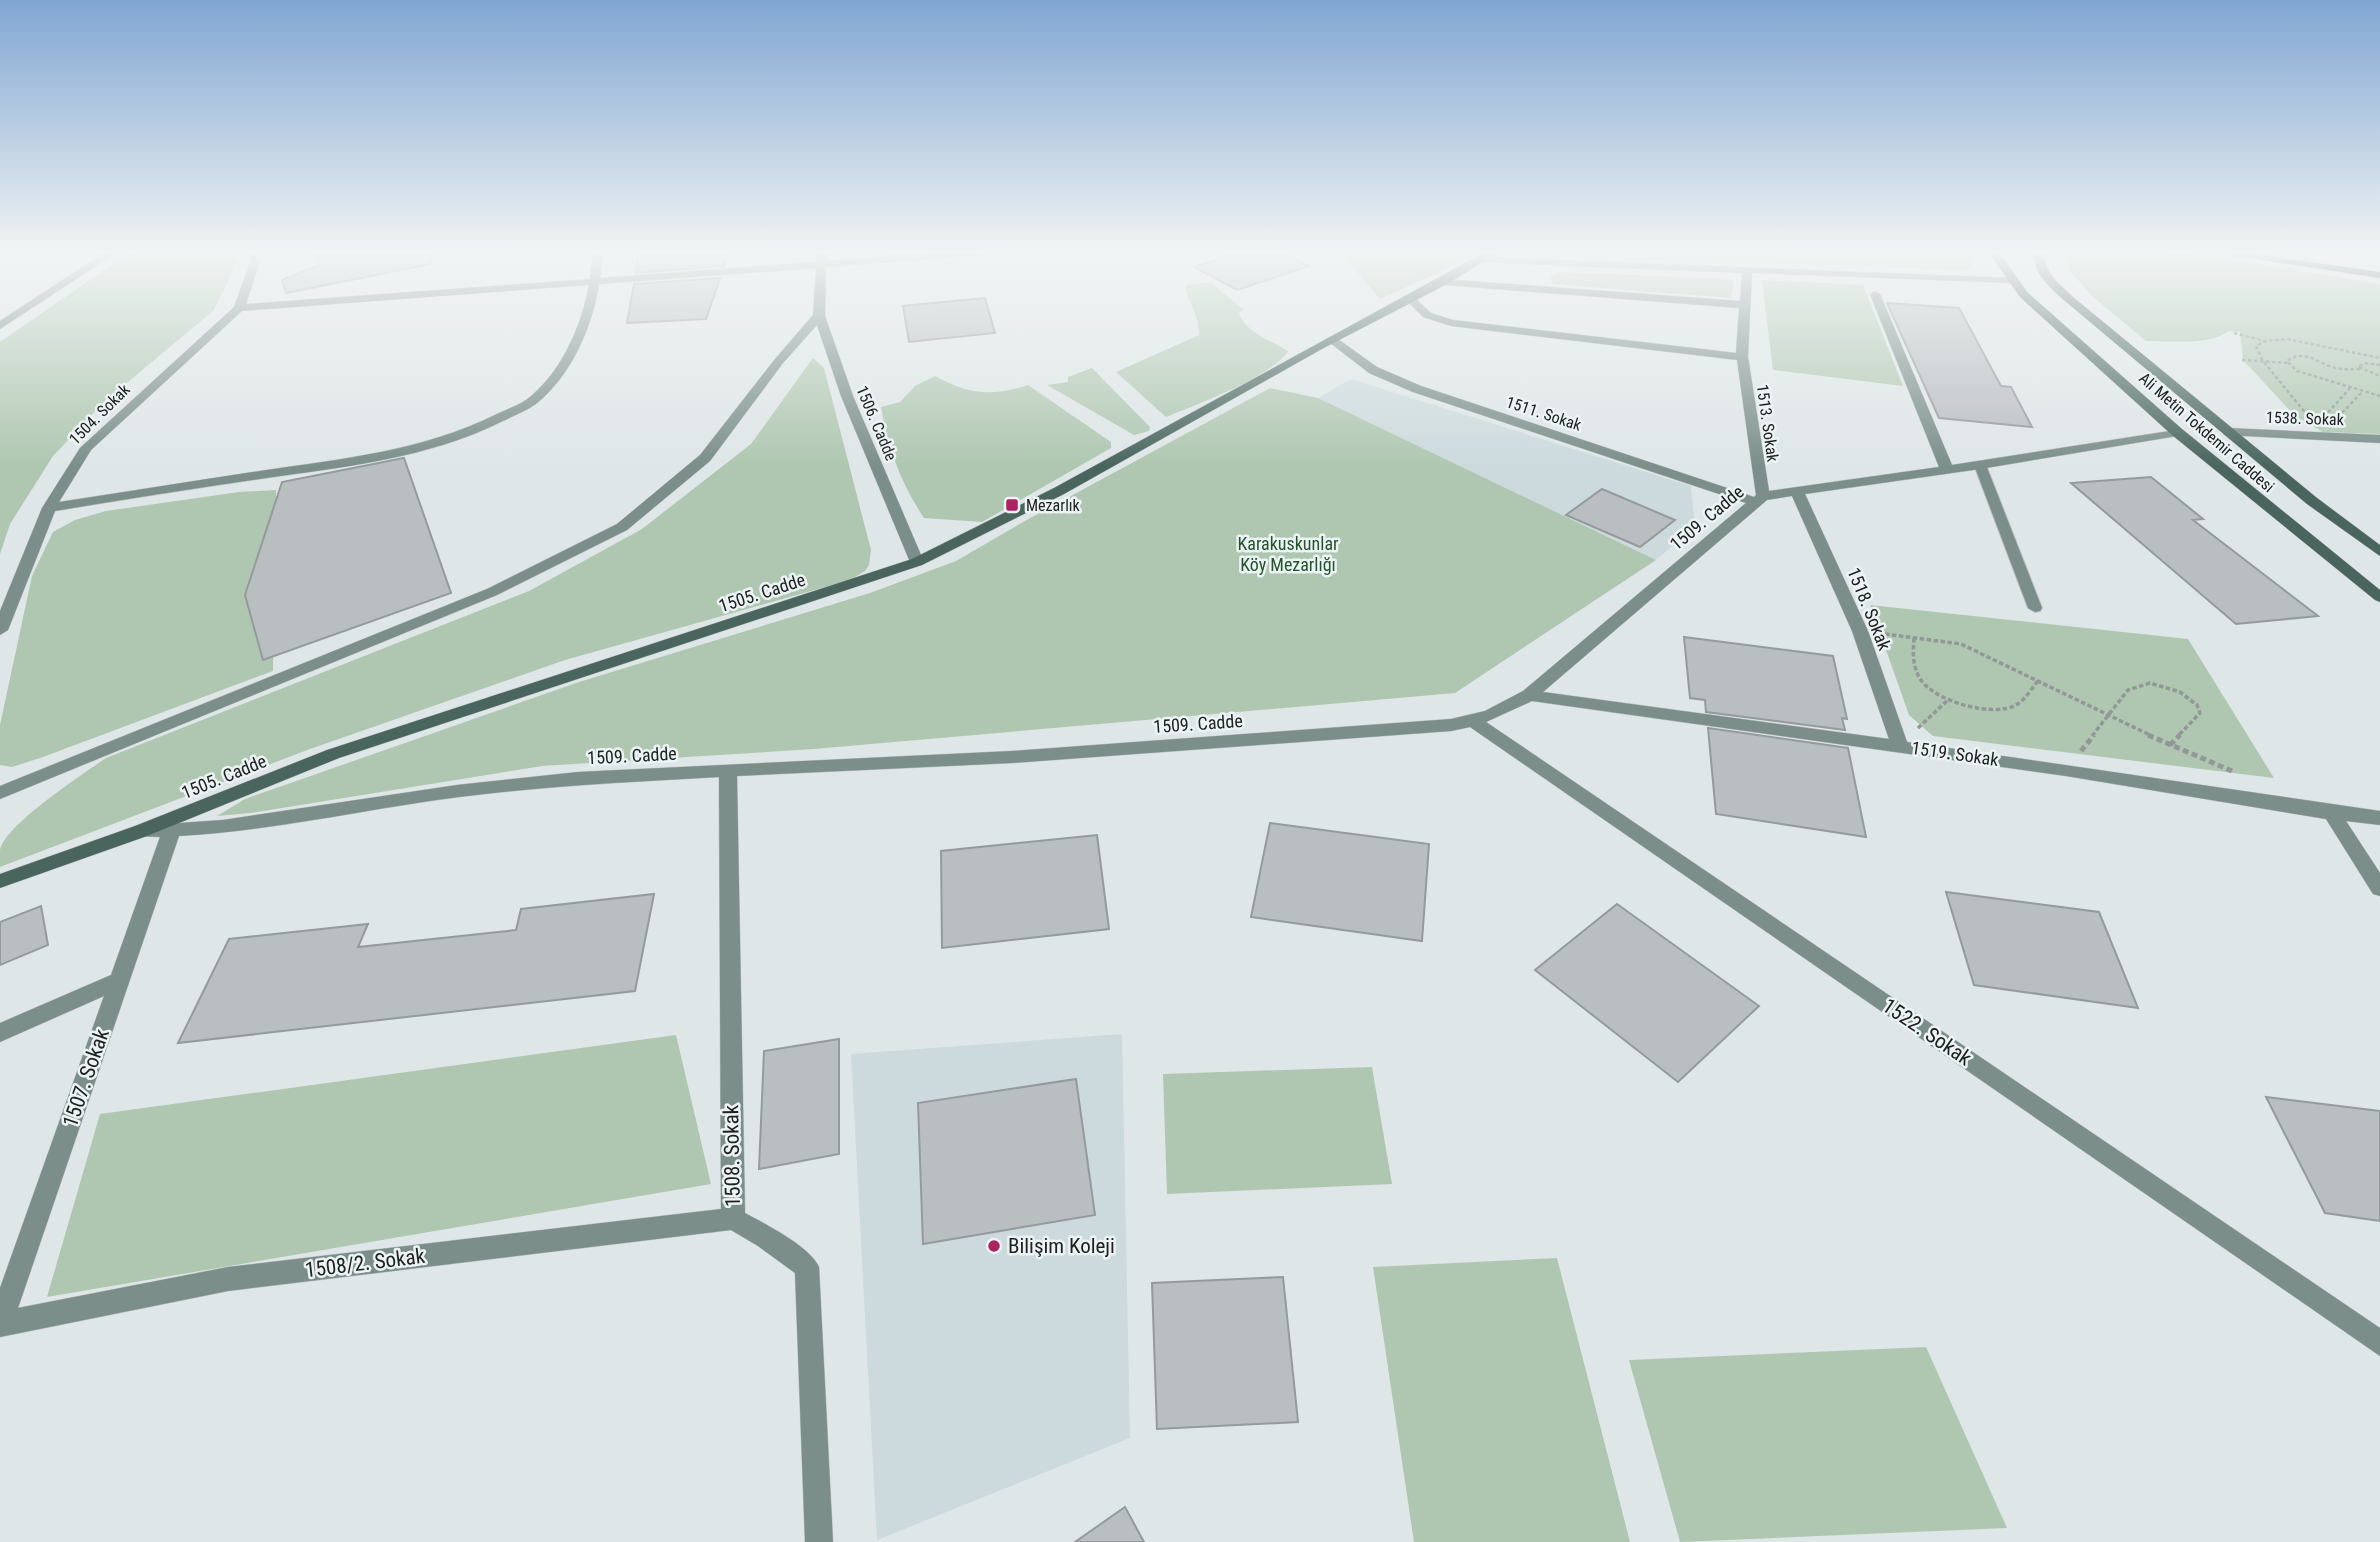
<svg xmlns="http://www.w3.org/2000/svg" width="2380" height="1542" font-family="'Roboto Condensed',sans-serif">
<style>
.built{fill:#ccdadd}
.green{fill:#afc7b1}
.building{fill:#b9bec1;stroke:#959a9d;stroke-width:2}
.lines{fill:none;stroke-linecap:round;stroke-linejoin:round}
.lane-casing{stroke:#bdc3c4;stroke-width:2}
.street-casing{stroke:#bdc3c4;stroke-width:1}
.secondary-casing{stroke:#bdc3c4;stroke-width:1}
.primary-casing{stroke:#bdc3c4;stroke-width:1}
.path-far2{stroke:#929797;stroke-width:2.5;stroke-dasharray:3.5 2.5;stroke-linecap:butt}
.path-far1{stroke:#929797;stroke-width:3.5;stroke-dasharray:4.5 2.5;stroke-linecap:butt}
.path{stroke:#929797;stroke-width:5;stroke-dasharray:6 3.5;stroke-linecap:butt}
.lane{fill:#7b8e89;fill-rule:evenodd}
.street{fill:#7b8e89;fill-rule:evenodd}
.secondary{fill:#49655e;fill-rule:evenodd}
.primary{fill:#254941;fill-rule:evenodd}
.poi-dot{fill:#ad2261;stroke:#ecf3f4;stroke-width:2.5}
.labels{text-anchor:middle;stroke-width:5;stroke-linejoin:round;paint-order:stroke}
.far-street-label{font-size:16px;fill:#202222;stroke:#ecf3f4}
.far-poi-label{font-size:16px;fill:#202222;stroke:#ecf3f4;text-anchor:start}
.street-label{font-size:18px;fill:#202222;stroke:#ecf3f4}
.park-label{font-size:18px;fill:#24522c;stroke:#ecf3f4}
.near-street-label{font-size:21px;fill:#202222;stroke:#ecf3f4}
.near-poi-label{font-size:21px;fill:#202222;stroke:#ecf3f4;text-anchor:start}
</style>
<rect width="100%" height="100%" fill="#dfe6e7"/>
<!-- built -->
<g class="built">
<path d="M1351,379L1691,486L1695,527L1656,560L1318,398Z"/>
<path d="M1122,1034L1130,1438L877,1540L851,1054Z"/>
</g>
<!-- green -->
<g class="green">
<path d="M132,251H229L238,260L214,310L104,402L53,456L10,524L0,554V342Z"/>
<path d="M1339,251H1475L1440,272L1380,299Z"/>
<path d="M1538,251H1973L1974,262L1967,270L1555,256Z"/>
<path d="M2158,251L2256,264L2380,284V434L2323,432L2295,416L2243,360L2240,332L2229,331C2209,346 2170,341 2146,341L2092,296L2069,270V251Z"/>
<path d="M1561,272L1729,279L1734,282L1731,298L1553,284L1550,276Z"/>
<path d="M1762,280L1863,285L1903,386L1773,370Z"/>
<path d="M1211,283L1244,310L1239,312C1243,331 1273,342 1288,351C1273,376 1194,406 1166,417L1116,372L1199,335L1198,322L1185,288L1188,284Z"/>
<path d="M813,358L824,368L871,550L869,565L865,571L850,580L565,660L310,749L0,867C0,862 0,855 0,850C6,824 83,774 106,758L529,591L642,529L751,444Z"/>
<path d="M1092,368L1150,427L1149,431L1134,435L1047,385L1068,382V377Z"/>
<path d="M935,376C967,394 992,397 1028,385L1111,442V448L982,522L924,518C901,484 888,448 881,407L900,402L915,386Z"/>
<path d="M1270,388L1318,398L1656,560L1455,693L814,749L542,766L251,813L217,816L245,799L579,682L870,593L956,561L1023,522Z"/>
<path d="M276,490L273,671L43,757L12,767L0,765V725L32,576L53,532L75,520L106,511L239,492Z"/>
<path d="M1870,605L2188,639L2274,778L1933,736L1909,715Z"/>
<path d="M676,1035L711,1184L47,1297L100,1114Z"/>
<path d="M1372,1067L1392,1184L1167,1194L1163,1074Z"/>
<path d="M1557,1258L1630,1542H1414L1373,1267Z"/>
<path d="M1926,1347L2007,1528L1680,1542L1629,1360Z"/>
</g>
<!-- building -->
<g class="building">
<path d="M307,251H430L431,264L286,293L282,280L324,263Z"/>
<path d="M639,251H729L724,266L635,273Z"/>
<path d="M1244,251H1278L1309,266L1237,290L1194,267Z"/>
<path d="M720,278L706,319L627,323L634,284Z"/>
<path d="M985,298L995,333L909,342L903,306Z"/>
<path d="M1887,303L1959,308L2001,386L2011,387L2032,427L1939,418Z"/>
<path d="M404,458L451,593L263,660L245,595L282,482Z"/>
<path d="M2151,477L2203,519L2193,520L2318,616L2236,624L2071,483Z"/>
<path d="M1602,489L1675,520L1640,547L1566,515Z"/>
<path d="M1684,637L1833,656L1847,719L1842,718L1845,730L1706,712L1705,700L1690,698Z"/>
<path d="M1708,728L1848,748L1866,837L1716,814Z"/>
<path d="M1270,823L1429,844L1422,941L1251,917Z"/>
<path d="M1097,835L1109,929L942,948L941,851Z"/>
<path d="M1946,892L2099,912L2138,1008L1974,985Z"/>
<path d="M654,894L635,991L178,1043L229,939L368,924L358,947L516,930L521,909Z"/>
<path d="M1617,904L1759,1006L1678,1082L1535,970Z"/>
<path d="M41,906L48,945L0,965V922Z"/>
<path d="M839,1039V1154L759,1169L764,1051Z"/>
<path d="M1076,1079L1095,1215L923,1244L918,1103Z"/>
<path d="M2266,1097L2380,1111V1221L2325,1213Z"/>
<path d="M1283,1277L1298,1422L1157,1429L1152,1283Z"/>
<path d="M1125,1507L1144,1542H1075Z"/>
</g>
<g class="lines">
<defs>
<path id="lane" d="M1980,461L1986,465L2042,608L2040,611L2035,612L2028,608L1974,465Z"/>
<g id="street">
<path d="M107,251H119L0,329V321Z"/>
<path d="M247,251H257L261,259L246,304L590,279L593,251H603L600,278L816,262L817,251H827V261L954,251H1005L1000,254L826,267L825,316L853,396L924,562L922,565H912L910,562L841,396L817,325L783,363L710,461L627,530L497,595L0,799V786L487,589L617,524L700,455L775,359L813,315L816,268L599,284C592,328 571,376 536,404C526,411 513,416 503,421C427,459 342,467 260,479C191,489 123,500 55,511L8,630L0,635V611L42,508L80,448L234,307L251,259ZM589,285C581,327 561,374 526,400C517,406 507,409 497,414C423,451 341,459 260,471C193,481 126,492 59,502L91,450L242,311Z"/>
<path d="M1483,257L2015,278V282L2011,283L1752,273L1748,357L1769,491L1939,467L1870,294L1875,291L1880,294L1952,465L2182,429L2183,432L2177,436L1980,469L1805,494L1868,631L1907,742L2380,811V825L2346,821L2380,873V896L2373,894L2326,819L2066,776L1532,701L1486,722L2380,1328V1356L1470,727L1451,731L1012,763L737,776L745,1213C765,1224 810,1246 819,1267L833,1542H805L795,1273L758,1246L731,1230L228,1291L0,1337V1288L104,996L0,1042V1023L111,975L160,837L135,836L132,831L135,826L223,820L457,785L578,772L1012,751L1451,719L1485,711L1523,691L1746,503L1413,392L1369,373L1325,339L1335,337L1377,367L1421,386L1754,497L1756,495L1737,360L1451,326L1423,317L1404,298L1413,296L1431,313L1453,320L1736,353L1739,308L1443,285L1438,282L1443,279L1740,301L1742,273L1479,262V258ZM1792,496L1852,631L1889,739L1543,692L1767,500ZM719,777L721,1209L228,1267L18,1308L179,836C273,831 365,809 459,797C545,786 632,782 719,777Z"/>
<path d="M2229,428L2380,435V443L2224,435L2223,432Z"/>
</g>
<g id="secondary">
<path d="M1487,251H1500L1449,283L1320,350L1064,494L922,565L339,758L147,836L0,888V874L135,826L327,750L912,559L1054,488Z"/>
<path d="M1988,251H1998L2028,293L2182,429L2380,590V602L2375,600L2172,435L2020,297Z"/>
<path d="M2035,251H2045C2041,271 2060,284 2073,297L2317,498L2380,545V556L2307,504L2065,301C2051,288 2031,273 2035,251Z"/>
</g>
<g id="primary">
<path d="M2204,251H2233L2380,272V278Z"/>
<path d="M2374,251H2380V254L2375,253Z"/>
</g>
</defs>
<!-- lane casing -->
<use href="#lane" class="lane-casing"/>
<!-- street casing -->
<use href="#street" class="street-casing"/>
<!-- secondary casing -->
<use href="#secondary" class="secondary-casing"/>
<!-- primary casing -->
<use href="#primary" class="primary-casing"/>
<!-- path-far2 -->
<g class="path-far2">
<path d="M2234,333L2265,341"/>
<path d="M2242,360L2289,363"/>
<path d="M2380,365L2365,363L2358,367L2380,376"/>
<path d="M2360,369C2352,369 2344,370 2336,368C2318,364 2305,348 2287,361L2297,371L2380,396"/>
<path d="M2308,416L2263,361L2256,346L2266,341L2287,339L2380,358"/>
<path d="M2324,417L2350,388"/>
<path d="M2338,417L2362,392"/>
</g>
<!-- path-far1 -->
<g class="path-far1">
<path d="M1885,634L1961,644L2152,736"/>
<path d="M1914,638C1913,653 1912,667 1921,680C1935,701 1993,718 2016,705C2025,700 2031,689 2038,681"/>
<path d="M1918,728L1948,700"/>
<path d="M2092,736L2128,690L2150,683L2180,692L2197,705L2200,713L2178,736"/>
</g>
<!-- path -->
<g class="path">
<path d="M2148,735L2232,771"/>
<path d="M2170,745L2180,735"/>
<path d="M2081,751L2094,735"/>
</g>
<!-- lane -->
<use href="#lane" class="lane"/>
<!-- street -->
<use href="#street" class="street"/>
<!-- secondary -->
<use href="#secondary" class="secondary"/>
<!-- primary -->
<use href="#primary" class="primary"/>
</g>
<!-- sky -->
<linearGradient id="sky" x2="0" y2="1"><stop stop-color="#80a6d3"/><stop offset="0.54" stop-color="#f1f4f4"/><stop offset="1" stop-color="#f1f4f4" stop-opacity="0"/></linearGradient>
<rect width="2380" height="467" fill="url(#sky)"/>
<!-- markers -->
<g class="poi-dot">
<rect x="1005" y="498" width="14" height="14" rx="3.5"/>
<circle cx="994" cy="1246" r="7"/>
</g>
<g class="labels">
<!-- far-street labels -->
<g class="far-street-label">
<text transform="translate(1544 413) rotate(18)" y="6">1511. Sokak</text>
<text transform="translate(99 414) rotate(-45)" y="6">1504. Sokak</text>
<text transform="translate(2305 418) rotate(2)" y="6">1538. Sokak</text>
<text transform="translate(877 423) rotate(67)" y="6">1506. Cadde</text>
<text transform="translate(1768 423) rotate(82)" y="6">1513. Sokak</text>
<text transform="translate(2207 432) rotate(41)" y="6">Ali Metin Tokdemir Caddesi</text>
</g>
<!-- far-poi labels -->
<g class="far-poi-label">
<text x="1026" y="511">Mezarlık</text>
</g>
<!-- street labels -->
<g class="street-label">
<text transform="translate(1707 518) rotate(-40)" y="6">1509. Cadde</text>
<text transform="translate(762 593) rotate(-18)" y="6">1505. Cadde</text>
<text transform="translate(1869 609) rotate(68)" y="6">1518. Sokak</text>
<text transform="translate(1198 724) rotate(-4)" y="6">1509. Cadde</text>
<text transform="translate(1955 754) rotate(8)" y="6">1519. Sokak</text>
<text transform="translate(632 756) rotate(-3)" y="6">1509. Cadde</text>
<text transform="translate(224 777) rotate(-22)" y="6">1505. Cadde</text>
</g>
<!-- park labels -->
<g class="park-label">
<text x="1288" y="550">Karakuskunlar<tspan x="1288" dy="21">Köy Mezarlığı</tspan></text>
</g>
<!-- near-street labels -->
<g class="near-street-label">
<text transform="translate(1927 1032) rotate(34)" y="7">1522. Sokak</text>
<text transform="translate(86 1078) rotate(-71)" y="7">1507. Sokak</text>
<text transform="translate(732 1156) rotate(-91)" y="7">1508. Sokak</text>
<text transform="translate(365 1263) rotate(-7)" y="7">1508/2. Sokak</text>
</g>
<!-- near-poi labels -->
<g class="near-poi-label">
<text x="1008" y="1253">Bilişim Koleji</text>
</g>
</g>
</svg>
